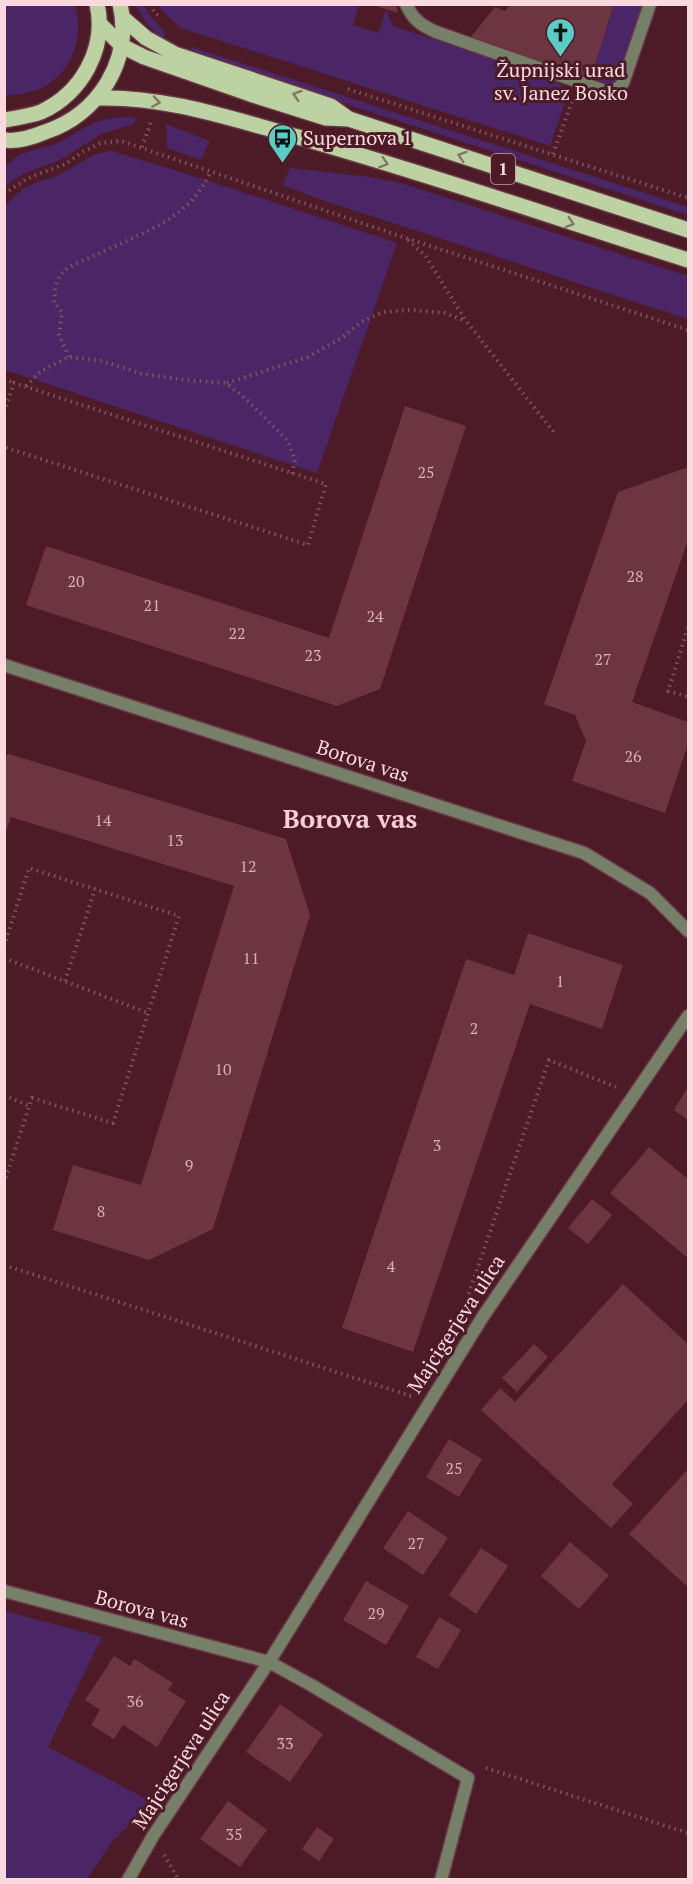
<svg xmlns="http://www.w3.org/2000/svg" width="693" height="1884" font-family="'PT Serif',serif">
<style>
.green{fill:#4a2666}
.building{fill:#6c3541}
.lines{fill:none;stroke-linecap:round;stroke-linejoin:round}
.lane-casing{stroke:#693944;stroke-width:15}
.street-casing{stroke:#693944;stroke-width:15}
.primary-casing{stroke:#693944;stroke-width:18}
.path{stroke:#82545f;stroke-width:4;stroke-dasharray:1.5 4.5;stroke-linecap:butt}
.lane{stroke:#768069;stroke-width:12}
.street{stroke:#768069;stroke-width:12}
.primary{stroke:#bdd2a3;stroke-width:15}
.oneway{stroke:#857665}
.labels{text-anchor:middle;stroke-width:6;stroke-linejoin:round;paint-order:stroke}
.number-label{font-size:16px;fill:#d8b0b7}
.shield{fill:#4d1a27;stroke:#c8a0a7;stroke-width:1.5}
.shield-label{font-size:18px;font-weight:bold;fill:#fcd9de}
.poi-label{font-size:20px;fill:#fcd9de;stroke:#4d1a27}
.street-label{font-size:20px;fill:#fcd9de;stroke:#4d1a27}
.district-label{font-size:26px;font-weight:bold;fill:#f9cfd6;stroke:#4d1a27}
</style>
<rect width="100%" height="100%" fill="#4d1a27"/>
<!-- green -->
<g class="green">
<path d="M4,5H75C85,38 71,77 37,90C26,94 15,95 5,96Z"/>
<path d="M135,5H144L149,14L165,33L163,40L146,23Z"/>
<path d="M158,5H359L353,25L378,33L386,9L393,26L478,54L558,83L567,90V97L550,146L181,28L160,9Z"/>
<path d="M614,5H642L618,78L614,83L609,84L590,78Z"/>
<path d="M192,47L688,207V215L189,53Z"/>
<path d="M120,117L136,118L134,124L101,134L60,160L26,173L13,180L5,187V166L20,154L58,143L78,131L98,121Z"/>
<path d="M166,124L210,141L201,160L167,148Z"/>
<path d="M112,151L203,179L397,243L317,473L5,370V207C13,196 25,186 38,182C46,179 54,178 61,174C81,164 88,153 112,151Z"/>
<path d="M290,168L370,177L404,184L688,276V319L319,199L283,185Z"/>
<path d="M5,1611L102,1637L48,1747L152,1802L111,1843L87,1879H5Z"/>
</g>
<!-- building -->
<g class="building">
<path d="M373,4H396L398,13L373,5Z"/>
<path d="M511,4H614L590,80L470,38L495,7L505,11Z"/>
<path d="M405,406L466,426L380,689L337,706L26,605L46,546L329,638Z"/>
<path d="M688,467V540L632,702L688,722V744L665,813L572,781L586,741L575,715L544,704L618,492Z"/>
<path d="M9,754L286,839L310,915L213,1229L149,1260L53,1230L73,1165L141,1185L234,886L11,817L4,837V756Z"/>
<path d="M528,933L623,965L602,1029L530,1004L413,1352L342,1328L466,959L514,975Z"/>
<path d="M688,1087V1120L674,1110Z"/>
<path d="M649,1147L688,1179V1258L610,1193Z"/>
<path d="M592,1199L612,1215L588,1244L568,1228Z"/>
<path d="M623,1284L688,1344V1400L612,1484L633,1504L611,1528L481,1410L500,1388L515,1402Z"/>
<path d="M534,1344L548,1357L517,1392L502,1378Z"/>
<path d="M449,1439L482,1459L459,1497L426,1477Z"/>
<path d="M688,1469V1587L629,1534Z"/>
<path d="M408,1511L448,1538L423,1575L383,1548Z"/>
<path d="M570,1542L609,1575L579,1609L541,1576Z"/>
<path d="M481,1548L508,1566L476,1614L449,1595Z"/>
<path d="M366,1581L409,1606L386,1645L343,1620Z"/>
<path d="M439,1617L461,1630L438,1669L416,1657Z"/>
<path d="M114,1656L130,1666L134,1659L173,1683L168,1690L186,1701L157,1747L123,1725L114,1739L91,1725L100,1710L85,1700Z"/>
<path d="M280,1704L323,1734L290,1782L246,1752Z"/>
<path d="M228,1801L267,1830L240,1867L200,1839Z"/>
<path d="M317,1827L334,1839L319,1861L302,1849Z"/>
</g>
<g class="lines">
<defs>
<path id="lane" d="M406,4C413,20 421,25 436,32L605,91L616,90L623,83L650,4"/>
<g id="street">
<path d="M4,665L584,853L650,893L688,931"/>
<path d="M4,1591L269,1662L311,1685L468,1778L441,1880"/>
<path d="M128,1880L153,1836L269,1662L482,1318L688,1016"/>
</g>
<g id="primary">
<path d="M124,19L146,38L175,54L331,106L349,119"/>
<path d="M101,25L122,46L144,57L250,94L326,118L349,119L688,230"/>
<path d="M98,98C166,96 232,119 298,137C429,174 559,219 688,260"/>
<path d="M4,120C16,118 30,116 41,112C82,93 107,48 97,4"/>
<path d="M4,140C18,142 33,137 45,132C99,114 133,60 120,4"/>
</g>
</defs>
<!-- lane casing -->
<use href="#lane" class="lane-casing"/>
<!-- street casing -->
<use href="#street" class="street-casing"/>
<!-- primary casing -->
<use href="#primary" class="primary-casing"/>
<!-- path -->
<g class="path">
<path d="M151,4L154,12L161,18"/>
<path d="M348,89L688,198"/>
<path d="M142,147L151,122"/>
<path d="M553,154L572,101"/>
<path d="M4,194L28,178L66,164L82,152L101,143L121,141L406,238L688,330"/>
<path d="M408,240L425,255L466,321L556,435"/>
<path d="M69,357L59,335L62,313L54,302C55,292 55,279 63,272C71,264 86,260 96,255C141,233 190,220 211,171"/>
<path d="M4,379L14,383"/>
<path d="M227,383L308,357L343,337L361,322L383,312L410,310L445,313L466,321"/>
<path d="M26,386L41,371L69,357L102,361L142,374L185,380L226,383L247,400L288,441L295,460L292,474"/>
<path d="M4,412L14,383L326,484L308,545L4,447"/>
<path d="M688,628L668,691L688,697"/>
<path d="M4,946L29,868L179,916L113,1123L32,1098L4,1183"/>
<path d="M4,958L148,1013"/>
<path d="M65,981L95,889"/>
<path d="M4,1095L29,1106"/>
<path d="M4,1265L411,1396"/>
<path d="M470,1299L468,1296L549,1060L616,1087"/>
<path d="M486,1768L688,1833"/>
<path d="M164,1855L179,1880"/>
</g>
<!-- lane -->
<use href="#lane" class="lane"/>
<!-- street -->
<use href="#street" class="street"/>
<!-- primary -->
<use href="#primary" class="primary"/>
</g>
<!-- one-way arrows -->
<defs><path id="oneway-chevron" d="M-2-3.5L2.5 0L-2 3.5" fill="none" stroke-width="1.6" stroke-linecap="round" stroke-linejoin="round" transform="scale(1.5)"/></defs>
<g class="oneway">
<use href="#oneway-chevron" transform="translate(297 95) rotate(-162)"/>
<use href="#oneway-chevron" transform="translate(156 102) rotate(9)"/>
<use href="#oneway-chevron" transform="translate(462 156) rotate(-162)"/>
<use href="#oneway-chevron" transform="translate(384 163) rotate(18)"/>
<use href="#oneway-chevron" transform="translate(570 223) rotate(18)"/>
</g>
<!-- icons -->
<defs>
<symbol id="church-pin" viewBox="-11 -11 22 30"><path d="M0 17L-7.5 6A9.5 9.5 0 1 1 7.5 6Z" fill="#56cec3" stroke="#4d1a27"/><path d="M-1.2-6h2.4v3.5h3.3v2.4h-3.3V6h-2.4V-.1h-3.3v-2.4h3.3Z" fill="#111"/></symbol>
<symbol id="bus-pin" viewBox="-11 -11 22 30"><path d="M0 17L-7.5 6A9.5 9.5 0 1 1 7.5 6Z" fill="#56cec3" stroke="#4d1a27"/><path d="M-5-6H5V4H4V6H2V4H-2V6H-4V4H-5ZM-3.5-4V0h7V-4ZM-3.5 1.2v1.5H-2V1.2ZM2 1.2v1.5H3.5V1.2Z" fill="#111"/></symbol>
</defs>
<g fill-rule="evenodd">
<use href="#church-pin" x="544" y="16" width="33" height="45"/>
<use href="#bus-pin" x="266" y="122" width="33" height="45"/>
</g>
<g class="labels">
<!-- number labels -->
<g class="number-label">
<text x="426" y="478">25</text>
<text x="635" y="582">28</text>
<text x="76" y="587">20</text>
<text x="152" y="611">21</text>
<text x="375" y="622">24</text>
<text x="237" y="639">22</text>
<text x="313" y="661">23</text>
<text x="603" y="665">27</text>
<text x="633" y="762">26</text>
<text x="103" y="826">14</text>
<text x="175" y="846">13</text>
<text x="248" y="872">12</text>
<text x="251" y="964">11</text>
<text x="560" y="987">1</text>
<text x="474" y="1034">2</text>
<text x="223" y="1075">10</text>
<text x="437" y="1151">3</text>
<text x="189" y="1171">9</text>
<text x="101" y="1217">8</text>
<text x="391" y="1272">4</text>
<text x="454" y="1474">25</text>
<text x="416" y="1549">27</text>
<text x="376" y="1619">29</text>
<text x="135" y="1707">36</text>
<text x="285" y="1749">33</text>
<text x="234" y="1840">35</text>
</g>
<!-- shield labels -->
<rect class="shield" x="491" y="154" width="24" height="30" rx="4.5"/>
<g class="shield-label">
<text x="503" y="175">1</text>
</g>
<!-- poi labels -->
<g class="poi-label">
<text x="561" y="77">Župnijski urad<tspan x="561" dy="23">sv. Janez Bosko</tspan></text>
<text x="303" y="145" text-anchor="start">Supernova 1</text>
</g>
<!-- street labels -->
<g class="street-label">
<text transform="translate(363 761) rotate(18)" y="7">Borova vas</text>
<text transform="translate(456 1324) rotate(-57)" y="7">Majcigerjeva ulica</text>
<text transform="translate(142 1609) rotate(15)" y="7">Borova vas</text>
<text transform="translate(181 1760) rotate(-57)" y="7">Majcigerjeva ulica</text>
</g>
<!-- district labels -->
<g class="district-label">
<text x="350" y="828">Borova vas</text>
</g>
</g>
<!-- border -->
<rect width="693" height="1884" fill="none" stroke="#fcd9de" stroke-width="12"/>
</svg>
